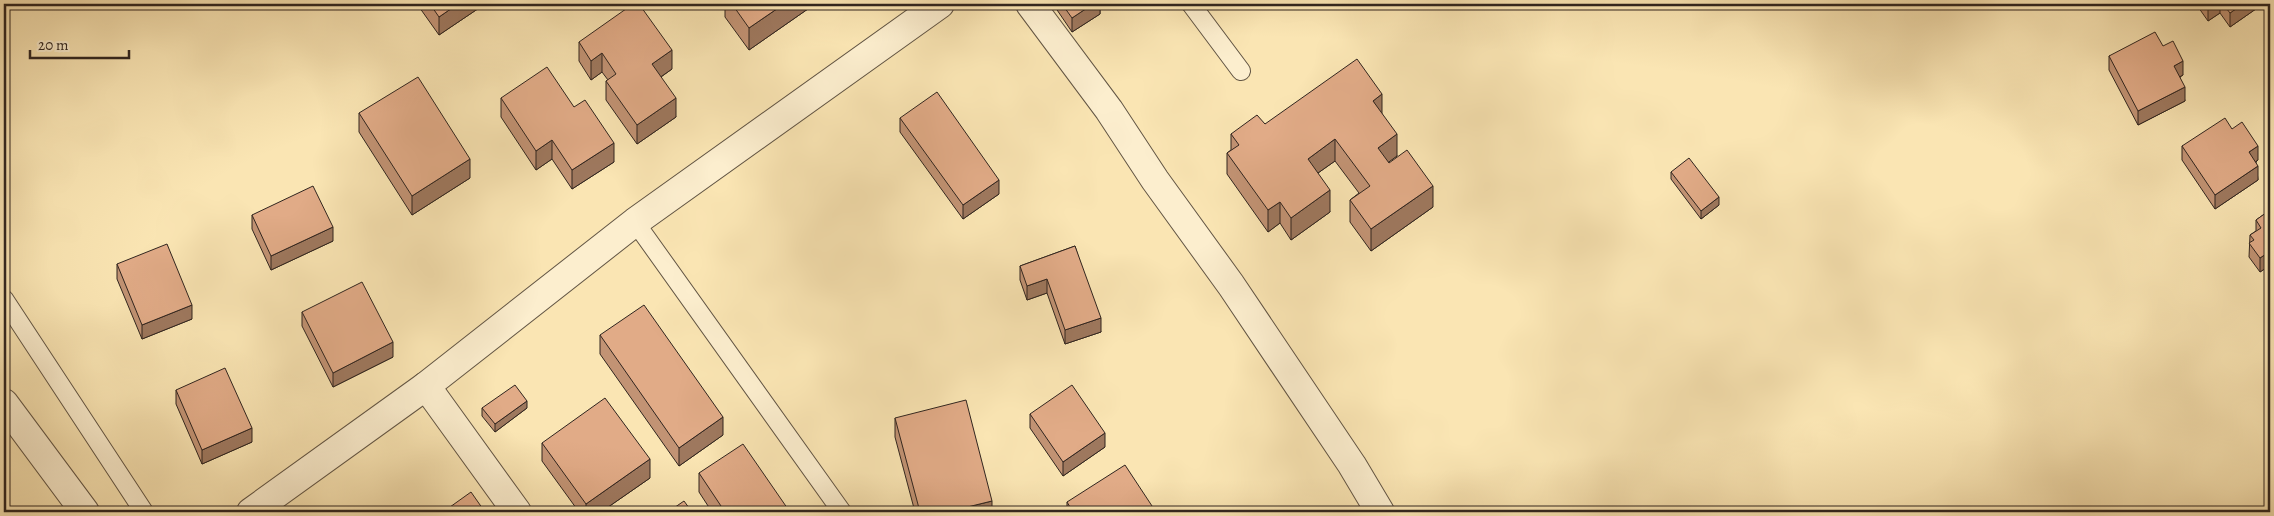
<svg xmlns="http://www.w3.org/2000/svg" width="2274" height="516" font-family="Alegreya,serif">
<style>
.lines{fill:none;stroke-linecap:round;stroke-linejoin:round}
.lane-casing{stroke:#625544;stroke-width:20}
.street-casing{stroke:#625544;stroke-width:30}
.lane{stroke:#fceece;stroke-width:18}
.street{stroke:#fceece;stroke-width:28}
.wall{fill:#c29374;stroke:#30251f}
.shaded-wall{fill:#9e785e;stroke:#30251f}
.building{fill:#e1ab87;stroke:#30251f}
</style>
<rect width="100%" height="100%" fill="#fae5b3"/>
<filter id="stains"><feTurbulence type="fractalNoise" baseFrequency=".004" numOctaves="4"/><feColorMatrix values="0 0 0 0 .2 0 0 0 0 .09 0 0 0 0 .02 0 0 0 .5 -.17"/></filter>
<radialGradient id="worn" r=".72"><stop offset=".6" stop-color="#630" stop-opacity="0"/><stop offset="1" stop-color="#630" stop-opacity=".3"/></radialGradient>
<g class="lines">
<defs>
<g id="lane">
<path d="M1191,4L1241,71"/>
<path d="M635,222L842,512"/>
<path d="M4,299L144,512"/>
</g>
<g id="street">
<path d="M1030,4L1109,110L1155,180L1231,285L1352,465L1380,512"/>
<path d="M426,386L517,512"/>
<path d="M4,403L85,512"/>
<path d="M251,512L426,386L635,222L940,4"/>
</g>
</defs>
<!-- lane casing -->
<use href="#lane" class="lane-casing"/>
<!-- street casing -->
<use href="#street" class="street-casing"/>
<!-- lane -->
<use href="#lane" class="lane"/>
<!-- street -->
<use href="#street" class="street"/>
</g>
<!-- wall -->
<g class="wall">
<path d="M417,4H485L439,35Z"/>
<path d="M725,4H815L749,50L725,17Z"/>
<path d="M1053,4H1100V14L1072,32Z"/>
<path d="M2196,4H2263L2230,27L2220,13L2208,21Z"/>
<path d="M579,42L672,69L661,77L676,117L637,144L606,100V81L608,80L602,72L591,80L579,61Z"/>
<path d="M2163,46L2183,75L2180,77L2185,101L2138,125L2109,70V56Z"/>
<path d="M501,98L574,107L614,162L572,189L552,159L536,170L501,117Z"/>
<path d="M359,113L470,178L412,215L359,132Z"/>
<path d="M1382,114L1397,156L1388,162L1433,207L1371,251L1350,222V200L1359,193L1335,161L1318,173L1330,212L1291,240L1280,223L1268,232L1227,174V153L1231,150V134L1265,124Z"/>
<path d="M900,118L999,194L963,219L900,132Z"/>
<path d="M2232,129L2258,160L2256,162L2258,180L2215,209L2182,160V146Z"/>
<path d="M1671,172L1719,205L1701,219L1671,179Z"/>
<path d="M2270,210V274L2266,268L2260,272L2249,257L2250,235L2256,231V220Z"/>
<path d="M252,215L333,241L271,270L252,229Z"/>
<path d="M1075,246L1101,332L1065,344L1047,293L1027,300L1020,280V266Z"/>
<path d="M117,264L192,319L142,339L117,279Z"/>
<path d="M302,312L393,357L333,387L302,326Z"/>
<path d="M600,335L723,435L679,466L600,354Z"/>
<path d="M176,390L252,442L202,464L176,404Z"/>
<path d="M482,408H527L495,432L482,416Z"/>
<path d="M1030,414L1105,447L1063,476L1030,428Z"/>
<path d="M895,418L992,512H915L895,437Z"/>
<path d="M542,443L650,478L601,512H579L542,461Z"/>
<path d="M699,473L790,512H712L699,492Z"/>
<path d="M1067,502L1156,512H1067Z"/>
</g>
<!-- shaded-wall -->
<g class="shaded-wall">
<path d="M458,4H485L439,35V17Z"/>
<path d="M784,4H815L749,50V28Z"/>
<path d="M1093,4H1100V14L1072,32V18Z"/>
<path d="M2213,4H2220V13L2208,21V7Z"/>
<path d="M2243,4H2263L2230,27V13Z"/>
<path d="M672,50V69L652,83V64Z"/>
<path d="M602,53V72L591,80V61Z"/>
<path d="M2183,61V75L2174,80V66Z"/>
<path d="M2185,87V101L2138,125V111Z"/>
<path d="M1382,94V116L1373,101Z"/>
<path d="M676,98V117L637,144V125Z"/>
<path d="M1397,134V156L1378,170V148Z"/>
<path d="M1335,139V161L1308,180V159Z"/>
<path d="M552,140V159L536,170V151Z"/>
<path d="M614,143V162L572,189V170Z"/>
<path d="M2258,146V160L2249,166V152Z"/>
<path d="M470,159V178L412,215V196Z"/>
<path d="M2258,166V180L2215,209V195Z"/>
<path d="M999,180V194L963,219V205Z"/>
<path d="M1433,186V207L1371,251V229Z"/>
<path d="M1330,190V212L1291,240V218Z"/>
<path d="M1719,197V205L1701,219V211Z"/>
<path d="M1280,202V223L1268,232V210Z"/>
<path d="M333,227V241L271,270V256Z"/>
<path d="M2266,254V268L2260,272V258Z"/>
<path d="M1047,279V293L1027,300V286Z"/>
<path d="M192,305V319L142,339V325Z"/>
<path d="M1101,318V332L1065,344V330Z"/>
<path d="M393,342V357L333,387V373Z"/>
<path d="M527,401V408L495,432V424Z"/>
<path d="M723,417V435L679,466V448Z"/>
<path d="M252,428V442L202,464V450Z"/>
<path d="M1105,433V447L1063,476V462Z"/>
<path d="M650,459V478L601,512H586V504Z"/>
<path d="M992,501V512H947Z"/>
</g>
<!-- building -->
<g class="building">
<path d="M430,4H458L439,17Z"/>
<path d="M633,4H639L672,50L652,64L676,98L637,125L606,81L616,74L602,53L591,61L579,42Z"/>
<path d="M732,4H784L749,28Z"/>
<path d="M1062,4H1093L1072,18Z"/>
<path d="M2206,4H2213L2208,7Z"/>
<path d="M2223,4H2243L2230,13Z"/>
<path d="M2155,32L2163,46L2173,41L2183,61L2174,66L2185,87L2138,111L2109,56Z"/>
<path d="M1357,59L1382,94L1373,101L1397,134L1378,148L1389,163L1407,150L1433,186L1371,229L1350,200L1370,186L1335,139L1308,159L1330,190L1291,218L1280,202L1268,210L1227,153L1239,145L1231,134L1257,115L1265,124Z"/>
<path d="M547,67L574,107L585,100L614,143L572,170L552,140L536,151L501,98Z"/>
<path d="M418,77L470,159L412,196L359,113Z"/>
<path d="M937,92L999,180L963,205L900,118Z"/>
<path d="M2225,118L2232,129L2242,122L2258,146L2249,152L2258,166L2215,195L2182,146Z"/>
<path d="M1689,158L1719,197L1701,211L1671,172Z"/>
<path d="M313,186L333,227L271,256L252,215Z"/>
<path d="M2270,210V260L2266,254L2260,258L2249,243L2254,240L2250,235L2261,228L2256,220Z"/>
<path d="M167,244L192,305L142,325L117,264Z"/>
<path d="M1075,246L1101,318L1065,330L1047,279L1027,286L1020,266Z"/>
<path d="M362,282L393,342L333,373L302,312Z"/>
<path d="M644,305L723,417L679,448L600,335Z"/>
<path d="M225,368L252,428L202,450L176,390Z"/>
<path d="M515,385L527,401L495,424L482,408Z"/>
<path d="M1072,385L1105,433L1063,462L1030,414Z"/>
<path d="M605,398L650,459L586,504L542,443Z"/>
<path d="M966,400L992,501L947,512H920L895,418Z"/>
<path d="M743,444L790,512H725L699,473Z"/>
<path d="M1125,465L1156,512H1073L1067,502Z"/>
<path d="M471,492L485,512H443Z"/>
<path d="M684,501L692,512H668Z"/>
</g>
<!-- margin -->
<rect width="2274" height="516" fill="none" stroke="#fae5b3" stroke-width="20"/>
<rect x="5" y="5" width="2264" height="506" fill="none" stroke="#30251f" stroke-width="2.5"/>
<rect x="10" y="10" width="2254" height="496" fill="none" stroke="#30251f"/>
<!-- scale -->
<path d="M30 50v8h99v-8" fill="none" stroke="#30251f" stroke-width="2.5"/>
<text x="38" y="50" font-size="15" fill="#30251f" stroke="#fceece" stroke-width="4" paint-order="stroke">20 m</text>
<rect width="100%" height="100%" filter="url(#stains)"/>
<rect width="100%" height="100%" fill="url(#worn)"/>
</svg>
